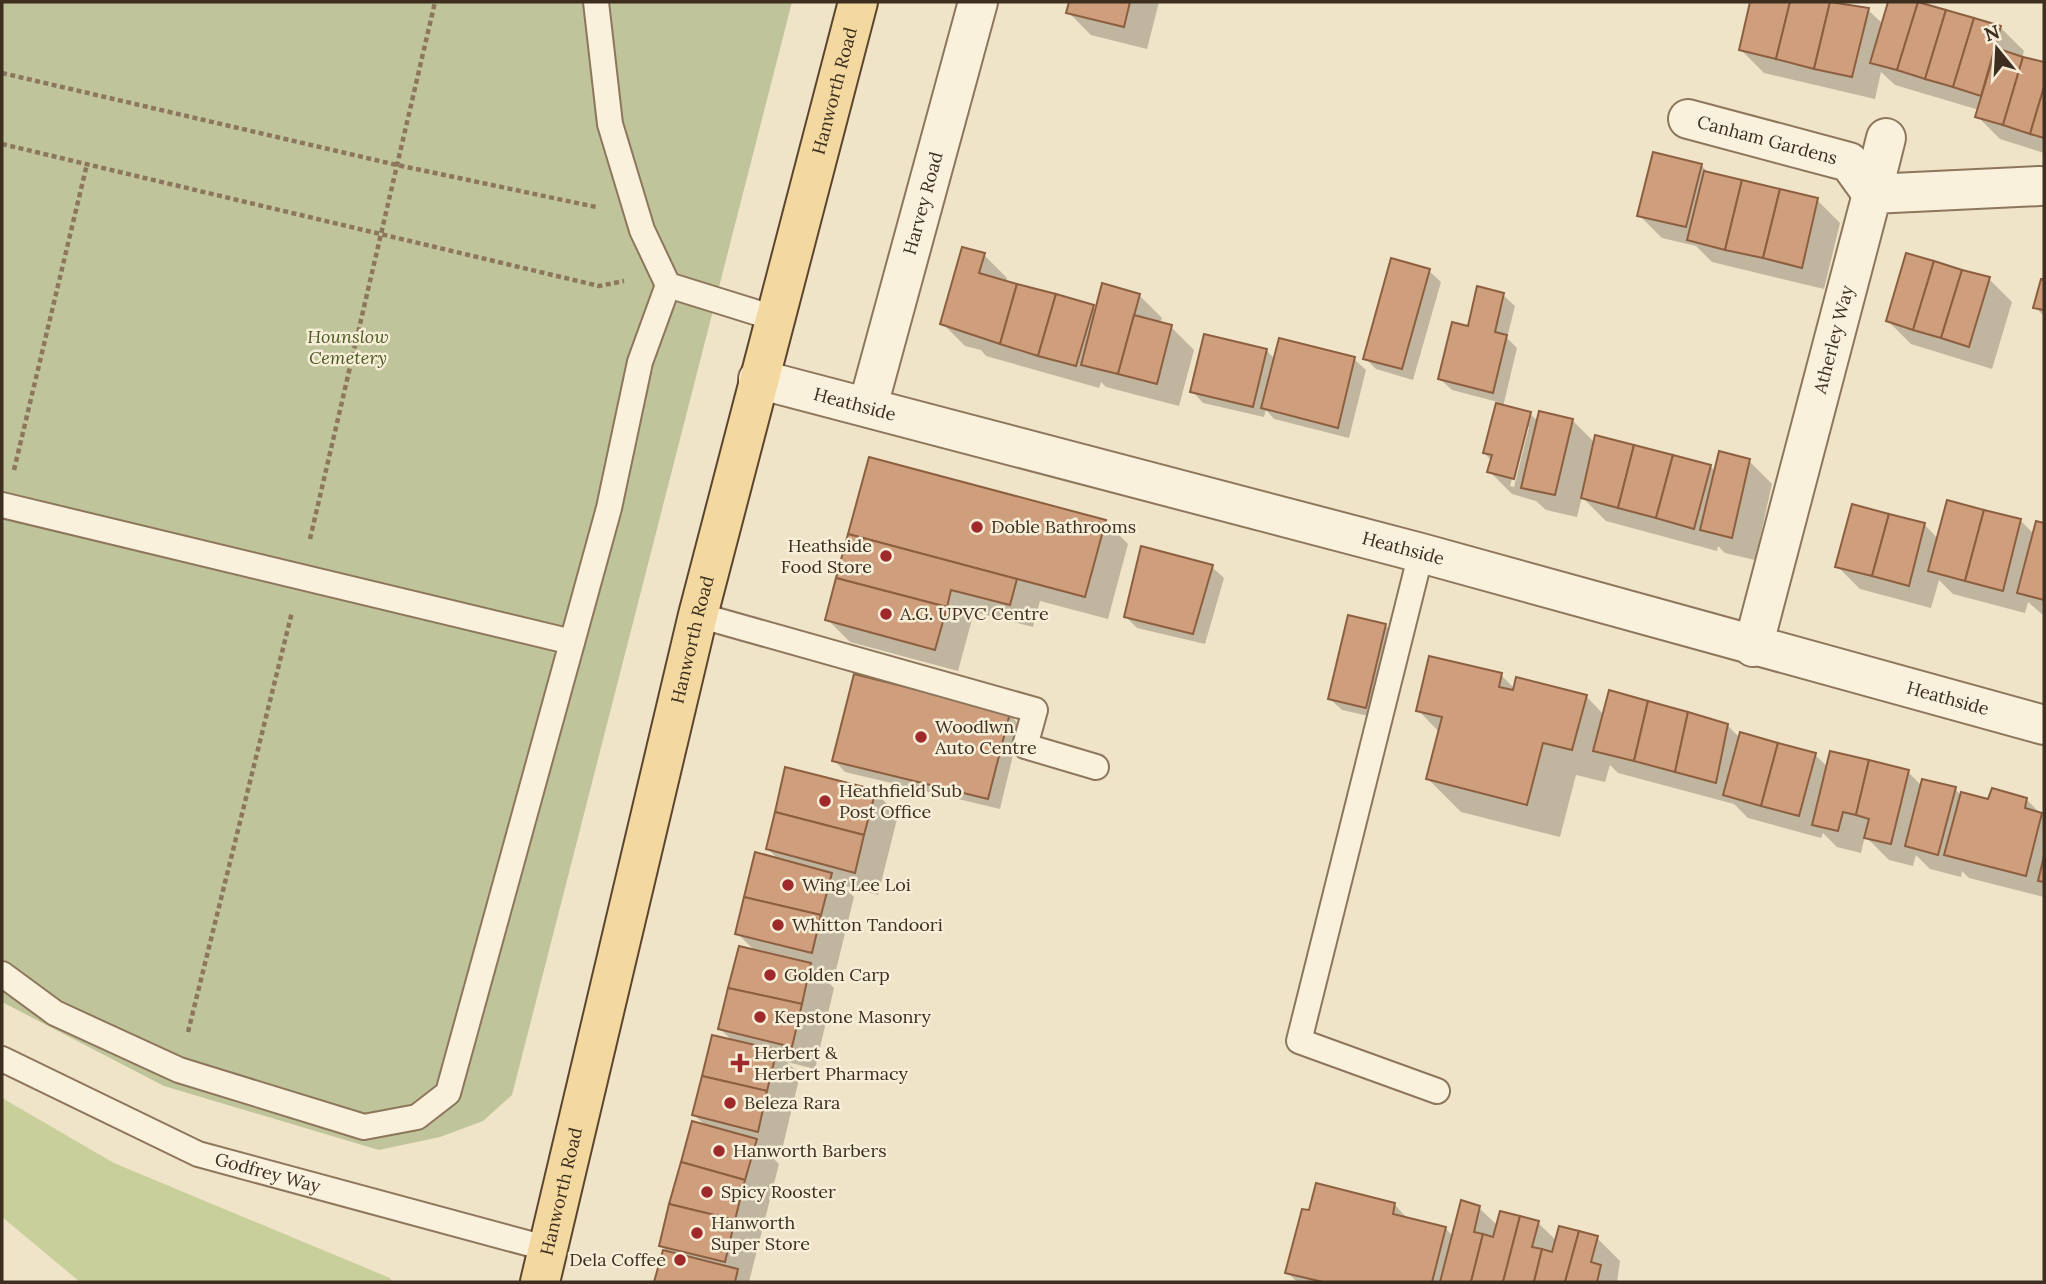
<svg xmlns="http://www.w3.org/2000/svg" width="2046" height="1284" font-family="Lora,serif">
<style>
.green{fill:#c9cf9b}
.cemetery{fill:#bfc49a}
.shadow{fill:#0003;fill-rule:evenodd}
.building{fill:#cf9f7d;stroke:#8d5f41;stroke-width:2}
.lines{fill:none;stroke-linecap:round;stroke-linejoin:round}
.lane-casing{stroke:#8d765c;stroke-width:28}
.street-casing{stroke:#8d765c;stroke-width:42}
.primary-casing{stroke:#5b4430;stroke-width:42}
.path{stroke:#8d765c;stroke-width:4.5;stroke-dasharray:5 3.5;stroke-linecap:butt}
.lane{stroke:#faf1dc;stroke-width:24}
.street{stroke:#faf1dc;stroke-width:38}
.primary{stroke:#f3d9a0;stroke-width:38}
.poi-dot{fill:#9e2a2b;stroke:#f7eed8;stroke-width:2.5}
.labels{text-anchor:middle;stroke-width:5;stroke-linejoin:round;paint-order:stroke}
.street-label{font-size:18px;fill:#3d2e20;stroke:#f7eed8}
.park-label{font-size:18px;font-style:italic;fill:#4d5a26;stroke:#f7eed8}
.poi-label{font-size:18px;fill:#3d2e20;stroke:#f7eed8;text-anchor:start}
</style>
<rect width="100%" height="100%" fill="#f0e4c8"/>
<!-- green -->
<path class="green" d="M2,1098L114,1163L390,1278L392,1282H80L2,1217Z"/>
<!-- cemetery -->
<path class="cemetery" d="M2,2H792L512,1095L483,1121L440,1137L379,1150L164,1086L2,1002Z"/>
<!-- shadow -->
<g class="shadow">
<path d="M1071,2H1159L1147,49L1091,35L1068,12Z"/>
<path d="M1752,2H1835L1868,10L1883,24L1890,2H1913L2001,28L2024,51L2022,58L2044,64V153L2000,139L1977,116L1979,110L1895,85L1881,72L1875,99L1764,73L1741,50Z"/>
<path d="M1701,165L1710,174L1817,200L1840,223L1824,289L1712,262L1696,246L1662,238L1639,215Z"/>
<path d="M984,255L1007,278L1006,282L1093,307L1097,311L1139,295L1162,318L1160,324L1171,327L1194,350L1179,406L1106,387L1101,382L1099,388L986,356L981,350L965,346L942,323Z"/>
<path d="M2044,270V316L2035,307Z"/>
<path d="M1429,271L1441,282L1413,380L1376,369L1365,358Z"/>
<path d="M1989,279L2012,302L1992,369L1911,344L1888,321Z"/>
<path d="M1503,295L1515,306L1507,338L1517,348L1503,407L1530,414L1539,422L1572,420L1595,443L1710,466L1716,472L1749,461L1772,484L1755,560L1725,553L1718,546L1717,551L1606,521L1582,497L1577,517L1546,510L1536,501L1512,494L1489,471L1492,461L1484,453L1498,402L1452,390L1440,379L1470,328ZM1526,427H1529L1514,487L1510,486Z"/>
<path d="M1266,350L1275,359H1354L1366,370L1349,438L1274,419L1266,410L1264,417L1203,403L1192,391Z"/>
<path d="M870,459L1105,521L1128,544L1108,619L1040,601L1033,627L974,612L958,671L850,642L827,619Z"/>
<path d="M2021,521L2034,534L2037,523L2044,525V616L2028,602L2025,613L1953,594L1939,580L1931,608L1860,589L1837,566L1924,524L1938,539Z"/>
<path d="M1212,567L1224,578L1205,644L1137,628L1126,617Z"/>
<path d="M1385,625L1396,637L1377,718L1342,710L1330,699Z"/>
<path d="M1501,675L1515,689L1586,696L1604,715L1727,725L1740,738L1815,755L1828,767L1908,772L1922,786L1955,789L1962,796L1990,801L2026,799L2044,817V897L1969,878L1962,871L1961,877L1930,869L1916,855L1913,866L1889,860L1865,836L1861,853L1837,847L1823,833L1821,838L1748,818L1734,804L1618,773L1610,765L1605,782L1576,775L1560,837L1461,812L1428,779L1440,733L1418,710Z"/>
<path d="M1009,714L1020,726L1000,809L845,772L834,760Z"/>
<path d="M875,792L898,815L878,895L842,885L854,897L835,974L816,970L834,988L815,1069L787,1062L800,1075L781,1154L765,1150L779,1164L749,1282H656L665,1249L661,1245L706,1126L694,1115L733,1041L720,1029L755,951L737,933L780,861L768,849Z"/>
<path d="M1395,1205L1409,1220L1445,1228L1453,1236L1479,1208L1498,1226L1538,1223L1557,1241L1597,1238L1620,1261L1617,1282H1297L1287,1272Z"/>
</g>
<!-- building -->
<g class="building">
<path d="M1069,2H1130L1124,27L1066,13Z"/>
<path d="M1750,2H1790L1776,59L1739,50Z"/>
<path d="M1790,2H1830L1814,69L1776,59Z"/>
<path d="M1830,2L1869,8L1852,77L1814,69Z"/>
<path d="M1888,2H1918L1897,70L1870,63Z"/>
<path d="M1918,2L1946,10L1925,79L1897,70Z"/>
<path d="M1946,10L1974,18L1953,87L1925,79Z"/>
<path d="M1974,18L2001,26L1981,96L1953,87Z"/>
<path d="M1996,48L2023,57L2003,125L1975,117Z"/>
<path d="M2023,57L2044,62V87L2030,134L2003,125Z"/>
<path d="M2044,87V138L2030,134Z"/>
<path d="M1653,152L1702,164L1686,227L1637,216Z"/>
<path d="M1704,171L1742,180L1725,250L1687,240Z"/>
<path d="M1742,180L1780,189L1763,258L1725,250Z"/>
<path d="M1780,189L1818,198L1802,268L1763,258Z"/>
<path d="M962,247L985,253L979,273L1017,284L1000,344L940,324Z"/>
<path d="M1906,253L1934,261L1913,330L1886,321Z"/>
<path d="M1391,258L1430,269L1402,369L1363,359Z"/>
<path d="M1934,261L1962,270L1941,338L1913,330Z"/>
<path d="M1962,270L1990,277L1969,347L1941,338Z"/>
<path d="M2041,279L2044,280V310L2033,308Z"/>
<path d="M1102,283L1140,294L1118,374L1081,365Z"/>
<path d="M1017,284L1056,294L1038,356L1000,344Z"/>
<path d="M1477,286L1504,293L1495,332L1507,335L1493,393L1438,379L1452,322L1468,326Z"/>
<path d="M1056,294L1094,305L1076,366L1038,356Z"/>
<path d="M1134,315L1172,325L1157,384L1118,374Z"/>
<path d="M1204,334L1267,349L1253,407L1190,392Z"/>
<path d="M1279,338L1355,357L1338,428L1261,408Z"/>
<path d="M1496,403L1531,412L1514,479L1487,472L1492,455L1483,453Z"/>
<path d="M1539,411L1573,419L1555,495L1521,488Z"/>
<path d="M1595,435L1634,445L1618,508L1581,498Z"/>
<path d="M1634,445L1673,455L1656,518L1618,508Z"/>
<path d="M1719,451L1750,459L1732,538L1700,530Z"/>
<path d="M1673,455L1711,465L1694,529L1656,518Z"/>
<path d="M869,457L1106,520L1085,597L848,534Z"/>
<path d="M1947,500L1984,510L1965,581L1928,571Z"/>
<path d="M1852,504L1889,514L1872,576L1835,567Z"/>
<path d="M1984,510L2021,519L2003,591L1965,581Z"/>
<path d="M1889,514L1925,523L1909,586L1872,576Z"/>
<path d="M2036,521L2044,523V600L2017,593Z"/>
<path d="M848,534L1017,579L1010,605L951,590L947,607L836,578Z"/>
<path d="M1141,546L1213,565L1193,634L1124,617Z"/>
<path d="M836,578L947,607L935,650L825,620Z"/>
<path d="M1348,615L1386,624L1366,708L1328,699Z"/>
<path d="M1429,656L1502,673L1499,687L1513,690L1516,677L1587,695L1572,750L1543,743L1527,805L1426,779L1442,717L1416,711Z"/>
<path d="M854,674L1010,713L988,799L832,761Z"/>
<path d="M1609,690L1648,701L1634,761L1593,751Z"/>
<path d="M1648,701L1688,712L1675,772L1634,761Z"/>
<path d="M1688,712L1728,724L1716,783L1675,772Z"/>
<path d="M1740,732L1778,743L1761,806L1723,795Z"/>
<path d="M1778,743L1816,753L1799,816L1761,806Z"/>
<path d="M1830,751L1869,760L1856,815L1843,812L1838,831L1812,825Z"/>
<path d="M1869,760L1909,770L1891,844L1864,838L1869,819L1856,815Z"/>
<path d="M785,767L876,790L864,835L775,812Z"/>
<path d="M1922,779L1956,787L1938,855L1905,846Z"/>
<path d="M1992,788L2027,798L2025,808L2042,813L2026,876L1944,855L1961,792L1988,799Z"/>
<path d="M775,812L864,835L855,873L766,849Z"/>
<path d="M755,852L832,873L821,915L744,897Z"/>
<path d="M2044,856V882L2038,881Z"/>
<path d="M744,897L821,915L812,953L735,934Z"/>
<path d="M739,946L811,963L802,1004L728,988Z"/>
<path d="M728,988L802,1004L792,1047L718,1029Z"/>
<path d="M712,1035L777,1050L767,1091L702,1076Z"/>
<path d="M702,1076L767,1091L758,1132L692,1115Z"/>
<path d="M692,1121L757,1139L745,1180L681,1162Z"/>
<path d="M681,1162L745,1180L735,1220L669,1204Z"/>
<path d="M1316,1183L1395,1203L1393,1214L1446,1227L1432,1282H1323L1285,1273L1302,1209L1309,1210Z"/>
<path d="M1461,1200L1480,1206L1474,1232L1483,1234L1471,1282H1440Z"/>
<path d="M669,1204L735,1220L725,1262L659,1246Z"/>
<path d="M1500,1211L1520,1216L1503,1282H1471L1483,1234L1493,1237Z"/>
<path d="M1520,1216L1539,1221L1532,1247L1542,1249L1534,1282H1503Z"/>
<path d="M1559,1226L1579,1231L1565,1282H1534L1542,1249L1552,1252Z"/>
<path d="M1579,1231L1598,1236L1591,1262L1601,1265L1597,1282H1565Z"/>
<path d="M663,1250L738,1269L735,1282H654Z"/>
</g>
<g class="lines">
<defs>
<g id="lane">
<path d="M596,2L610,124L642,230L668,285L774,318"/>
<path d="M2,505L572,642"/>
<path d="M1421,553L1299,1041L1437,1091"/>
<path d="M698,615L1035,710L1025,746L1096,767"/>
<path d="M2,974L55,1013L179,1070L364,1127L417,1117L448,1093L609,508L640,362L668,285"/>
<path id="s1" d="M2,1059L198,1154L549,1249"/>
</g>
<g id="street">
<path id="s2" d="M1688,119L1849,162L1872,194"/>
<path d="M1872,194L1886,138"/>
<path id="s3" d="M758,379L1421,553L2044,725"/>
<path id="s4" d="M868,406L978,2"/>
<path id="s5" d="M1753,647L1872,194L2040,186"/>
</g>
<g id="primary">
<path id="s6" d="M540,1282L698,615L858,2"/>
</g>
</defs>
<!-- lane casing -->
<use href="#lane" class="lane-casing"/>
<!-- street casing -->
<use href="#street" class="street-casing"/>
<!-- primary casing -->
<use href="#primary" class="primary-casing"/>
<!-- path -->
<g class="path">
<path d="M2,73L397,165L596,207"/>
<path d="M2,144L599,286L624,281"/>
<path d="M14,470L87,164"/>
<path d="M310,539L435,2"/>
<path d="M188,1032L292,612"/>
</g>
<!-- lane -->
<use href="#lane" class="lane"/>
<!-- street -->
<use href="#street" class="street"/>
<!-- primary -->
<use href="#primary" class="primary"/>
</g>
<!-- markers -->
<g class="poi-dot">
<circle cx="977" cy="527" r="7"/>
<circle cx="886" cy="556" r="7"/>
<circle cx="886" cy="614" r="7"/>
<circle cx="921" cy="737" r="7"/>
<circle cx="825" cy="801" r="7"/>
<circle cx="788" cy="885" r="7"/>
<circle cx="778" cy="925" r="7"/>
<circle cx="770" cy="975" r="7"/>
<circle cx="760" cy="1017" r="7"/>
<path d="M736.5 1052.5h7v7h7v7h-7v7h-7v-7h-7v-7h7z"/>
<circle cx="730" cy="1103" r="7"/>
<circle cx="719" cy="1151" r="7"/>
<circle cx="707" cy="1192" r="7"/>
<circle cx="697" cy="1233" r="7"/>
<circle cx="680" cy="1260" r="7"/>
</g>
<g class="labels">
<!-- street labels -->
<g class="street-label">
<text dy="6" stroke="none"><textPath href="#s6" startOffset="1227">Hanworth Road</textPath></text>
<text dy="6" stroke="none"><textPath href="#s2" startOffset="82">Canham Gardens</textPath></text>
<text dy="6" stroke="none"><textPath href="#s4" startOffset="210">Harvey Road</textPath></text>
<text dy="6" stroke="none"><textPath href="#s5" startOffset="318">Atherley Way</textPath></text>
<text dy="6" stroke="none"><textPath href="#s3" startOffset="100">Heathside</textPath></text>
<text dy="6" stroke="none"><textPath href="#s3" startOffset="667">Heathside</textPath></text>
<text dy="6" stroke="none"><textPath href="#s6" startOffset="660">Hanworth Road</textPath></text>
<text dy="6" stroke="none"><textPath href="#s3" startOffset="1232">Heathside</textPath></text>
<text dy="6" stroke="none"><textPath href="#s1" startOffset="290">Godfrey Way</textPath></text>
<text dy="6" stroke="none"><textPath href="#s6" startOffset="93">Hanworth Road</textPath></text>
</g>
<!-- park labels -->
<g class="park-label">
<text x="348" y="343">Hounslow<tspan x="348" dy="21">Cemetery</tspan></text>
</g>
<!-- poi labels -->
<g class="poi-label">
<text x="991" y="533">Doble Bathrooms</text>
<text x="872" y="552" text-anchor="end">Heathside<tspan x="872" dy="21">Food Store</tspan></text>
<text x="900" y="620">A.G. UPVC Centre</text>
<text x="935" y="733">Woodlwn<tspan x="935" dy="21">Auto Centre</tspan></text>
<text x="839" y="797">Heathfield Sub<tspan x="839" dy="21">Post Office</tspan></text>
<text x="802" y="891">Wing Lee Loi</text>
<text x="792" y="931">Whitton Tandoori</text>
<text x="784" y="981">Golden Carp</text>
<text x="774" y="1023">Kepstone Masonry</text>
<text x="754" y="1059">Herbert &amp;<tspan x="754" dy="21">Herbert Pharmacy</tspan></text>
<text x="744" y="1109">Beleza Rara</text>
<text x="733" y="1157">Hanworth Barbers</text>
<text x="721" y="1198">Spicy Rooster</text>
<text x="711" y="1229">Hanworth<tspan x="711" dy="21">Super Store</tspan></text>
<text x="666" y="1266" text-anchor="end">Dela Coffee</text>
</g>
</g>
<!-- border -->
<rect width="2046" height="1284" fill="none" stroke="#3d2e20" stroke-width="7"/>
<!-- north arrow -->
<g transform="translate(1997 49) rotate(342)" stroke="#f7eed8" stroke-width="5" paint-order="stroke">
<path d="M0-5L12 26L0 18L-12 26Z" fill="#3d2e20"/>
<text y="-10" font-size="19" font-weight="bold" text-anchor="middle" fill="#3d2e20">N</text>
</g>
</svg>
